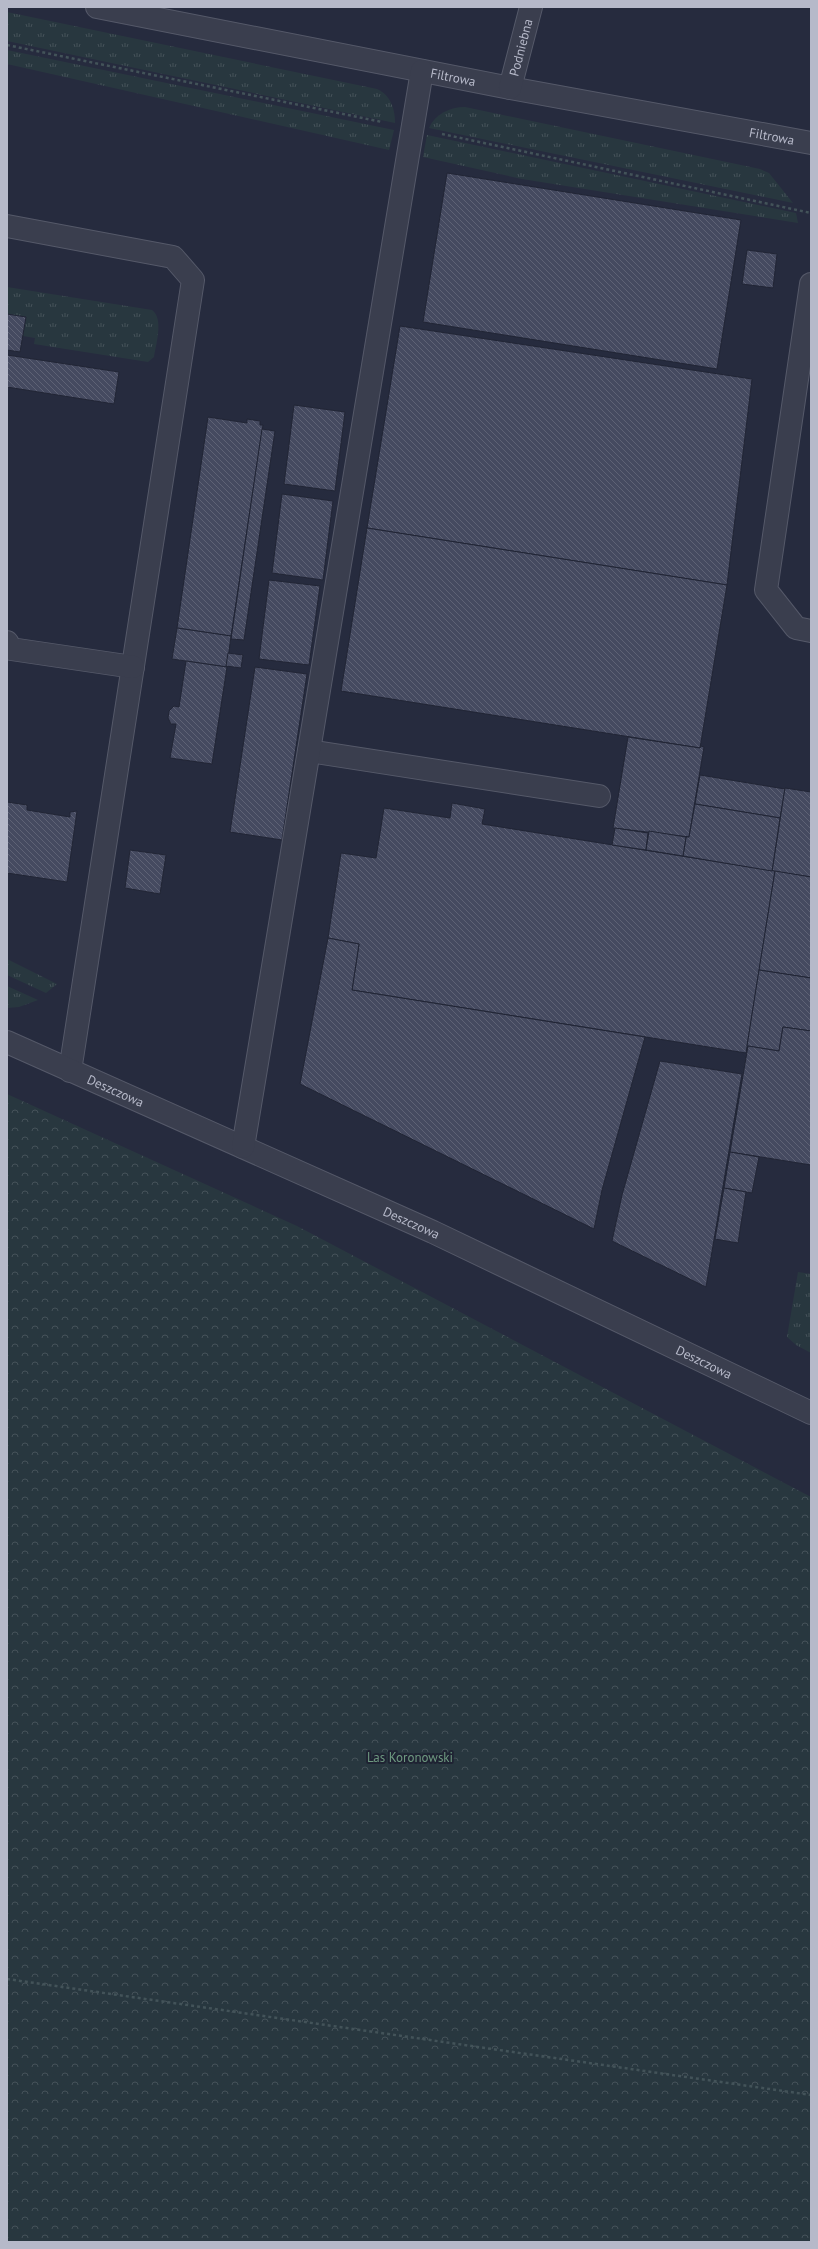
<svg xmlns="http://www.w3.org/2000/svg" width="818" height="2249" font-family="'PT Sans',sans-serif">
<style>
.grass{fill:url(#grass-tufts)}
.forest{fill:url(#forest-crowns)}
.building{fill:url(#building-back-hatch);stroke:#212535}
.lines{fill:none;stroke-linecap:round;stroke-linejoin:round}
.minor-casing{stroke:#555969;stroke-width:24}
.path{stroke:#435359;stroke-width:2.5;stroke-dasharray:3 3;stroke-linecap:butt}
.minor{stroke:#3a3e4e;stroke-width:22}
.labels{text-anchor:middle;stroke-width:4;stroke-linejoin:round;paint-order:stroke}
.street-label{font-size:13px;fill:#b6b9c9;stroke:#1f2333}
.park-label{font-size:13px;fill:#6e9980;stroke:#1f2333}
</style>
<defs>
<pattern id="grass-tufts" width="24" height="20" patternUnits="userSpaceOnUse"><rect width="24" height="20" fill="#28373f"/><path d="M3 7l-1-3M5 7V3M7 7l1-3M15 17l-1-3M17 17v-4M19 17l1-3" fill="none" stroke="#455259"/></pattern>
<pattern id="forest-crowns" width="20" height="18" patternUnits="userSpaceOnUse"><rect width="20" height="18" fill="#28373f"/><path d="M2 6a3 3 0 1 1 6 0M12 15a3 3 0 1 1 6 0" fill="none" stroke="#455259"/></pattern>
<pattern id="building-back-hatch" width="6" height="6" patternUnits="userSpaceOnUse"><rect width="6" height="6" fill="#454a60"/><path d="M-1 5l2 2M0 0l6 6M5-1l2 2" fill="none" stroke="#5e6275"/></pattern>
</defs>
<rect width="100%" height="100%" fill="#262b3e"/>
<!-- grass -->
<g class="grass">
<path d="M7,12L377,89C391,95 395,110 395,123L7,41Z"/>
<path d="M7,50L394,130L389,150L7,64Z"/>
<path d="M465,107L760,169L769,173L793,203L429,128C435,114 450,107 465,107Z"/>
<path d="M427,135L796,213L798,223L522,179L423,157Z"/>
<path d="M7,287L152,310C164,319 156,344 154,357L148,362L34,344L35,338L23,336L26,317L7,314Z"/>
<path d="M7,959L57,984L46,993L7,975Z"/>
<path d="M7,986L38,1000L19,1007L7,1008Z"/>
<path d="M798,1272L811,1274V1353L796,1345L787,1337Z"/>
</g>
<!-- forest -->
<path class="forest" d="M7,1094L297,1226L811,1497V2242H7Z"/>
<!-- building -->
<g class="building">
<path d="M447,173L741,220L717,369L423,322Z"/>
<path d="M747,250L777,254L773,288L742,284Z"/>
<path d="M7,314L26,317L20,352L7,350Z"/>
<path d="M400,326L752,379L727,585L367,528Z"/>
<path d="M7,355L119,372L114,404L7,387Z"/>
<path d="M294,405L345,412L335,491L284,484Z"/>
<path d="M208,417L247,423V419L260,421V425H263L231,636L177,628Z"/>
<path d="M262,429L275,431L244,640L231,639Z"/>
<path d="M282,494L333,501L323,580L272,573Z"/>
<path d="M367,528L727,585L700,748L341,691Z"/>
<path d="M269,580L320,586L309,665L259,659Z"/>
<path d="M177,628L231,636L227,667L172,659Z"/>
<path d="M228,653L243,655L241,668L226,666Z"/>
<path d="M186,661L227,667L212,764L170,758L176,724H171L168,718L169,711L174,706L179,707Z"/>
<path d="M255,667L307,674L282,840L230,832Z"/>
<path d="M628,737L700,748L701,746L704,747L689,837L613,828Z"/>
<path d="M700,775L785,789L780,818L695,804Z"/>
<path d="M785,788L811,792V877L772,871Z"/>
<path d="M7,802L27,805V810L70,817V812L77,811L67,882L7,873Z"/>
<path d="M452,803L485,809L482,824L775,871L746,1053L352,990L359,944L328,938L341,853L376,858L384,808L450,818Z"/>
<path d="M695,804L780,818L772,871L683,856L686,837H689Z"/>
<path d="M615,828L648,833L646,850L612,845Z"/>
<path d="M649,831L686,837L683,856L646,850Z"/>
<path d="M130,850L166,855L160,894L125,888Z"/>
<path d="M775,871L811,877V978L759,970Z"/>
<path d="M328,938L359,944L352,990L645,1037L602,1190L594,1229L300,1084Z"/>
<path d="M759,970L811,978V1031L783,1027L779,1051L747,1046Z"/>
<path d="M783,1027L811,1031V1165L730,1152L748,1046L779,1051Z"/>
<path d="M660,1061L742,1074L706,1287L612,1241L622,1195Z"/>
<path d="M730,1152L759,1157L752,1193L724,1188Z"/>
<path d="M724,1188L746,1192L738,1243L715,1239Z"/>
</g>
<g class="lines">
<defs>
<g id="minor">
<path id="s1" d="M97,7L510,88L811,143"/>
<path id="s2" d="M510,88L531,7"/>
<path d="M7,226L173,257L193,280L70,1071"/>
<path d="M811,284L766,590L796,628L811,631"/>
<path d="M7,642L11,649L133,667"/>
<path d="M309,751L599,796"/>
<path id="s3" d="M7,1042L433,1232L811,1413"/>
<path d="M243,1147L422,71"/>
</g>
</defs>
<!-- minor casing -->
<use href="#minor" class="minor-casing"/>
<!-- path -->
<g class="path">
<path d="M7,45L382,122"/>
<path d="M442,134L811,213"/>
<path d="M7,1979L811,2095"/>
</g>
<!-- minor -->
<use href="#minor" class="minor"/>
</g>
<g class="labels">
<!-- street labels -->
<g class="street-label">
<text dy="5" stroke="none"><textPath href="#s2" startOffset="42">Podniebna</textPath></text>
<text dy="5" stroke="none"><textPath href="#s1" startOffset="363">Filtrowa</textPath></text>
<text dy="5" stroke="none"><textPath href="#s1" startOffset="687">Filtrowa</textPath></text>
<text dy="5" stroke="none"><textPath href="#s3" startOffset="119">Deszczowa</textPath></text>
<text dy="5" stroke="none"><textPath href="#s3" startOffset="443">Deszczowa</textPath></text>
<text dy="5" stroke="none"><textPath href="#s3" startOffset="767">Deszczowa</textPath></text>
</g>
<!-- park labels -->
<g class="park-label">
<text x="410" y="1762">Las Koronowski</text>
</g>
</g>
<!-- border -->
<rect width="818" height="2249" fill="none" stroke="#b6b9c9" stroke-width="16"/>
</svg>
